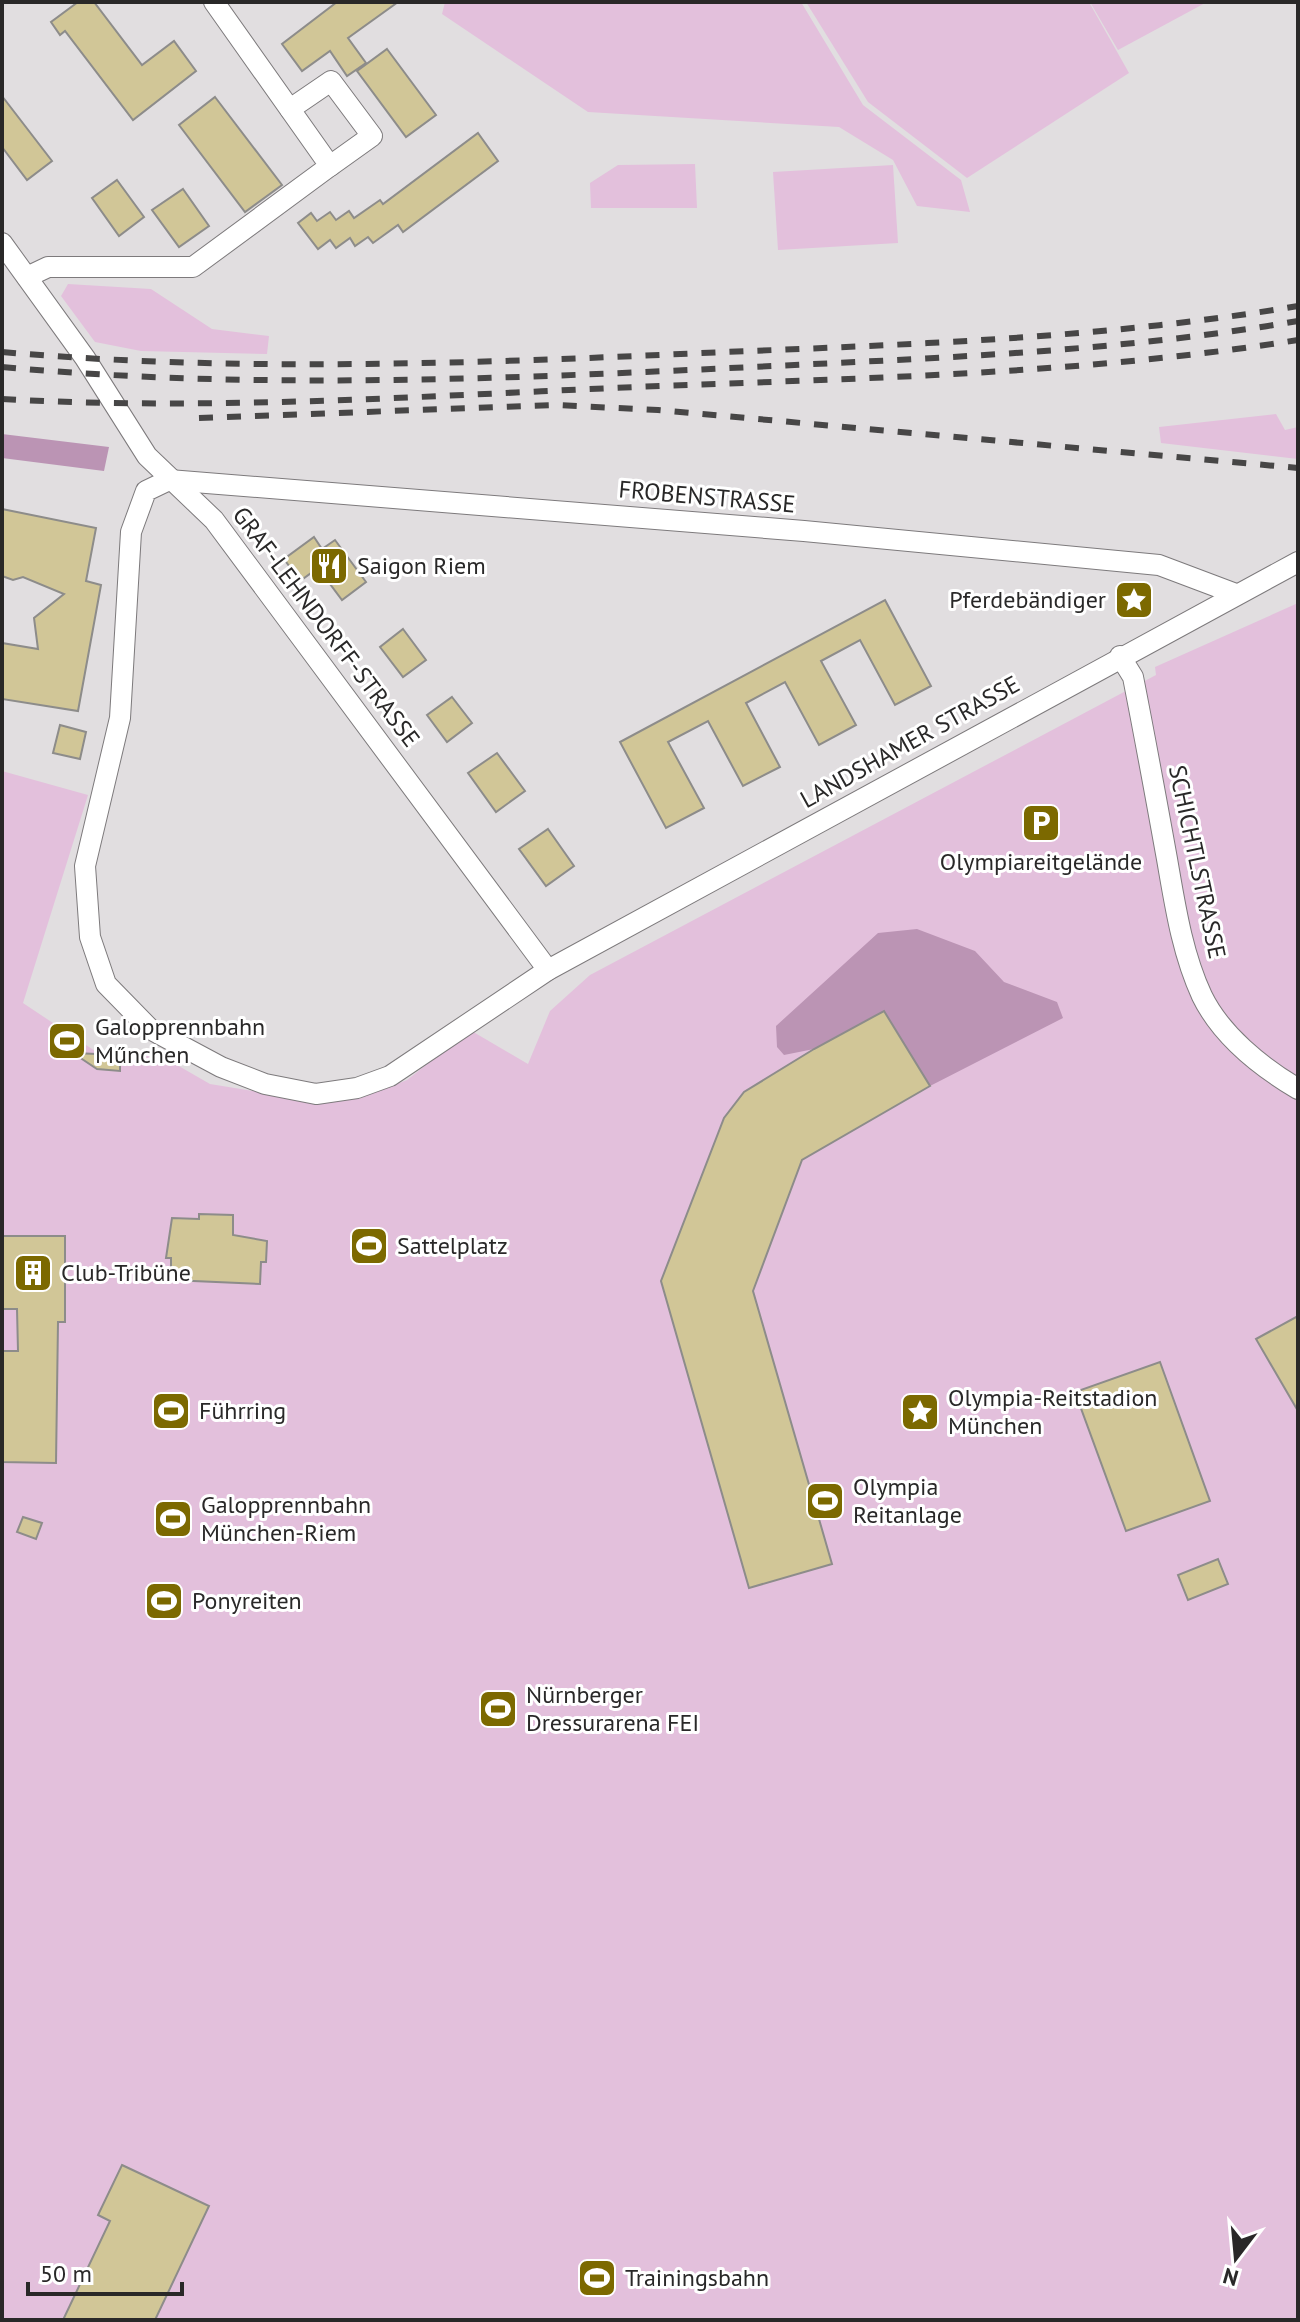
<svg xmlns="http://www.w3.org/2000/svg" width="1300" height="2322" font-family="'PT Sans',sans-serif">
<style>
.green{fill:#e3c0dc}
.forest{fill:#bb94b4}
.building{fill:#d1c697;stroke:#8d8c8a;stroke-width:2}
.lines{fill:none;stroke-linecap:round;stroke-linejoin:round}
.minor-casing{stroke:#7d7a7c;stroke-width:22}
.minor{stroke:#fff;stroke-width:20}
.rail{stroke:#474646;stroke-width:6;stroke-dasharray:14 14;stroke-linecap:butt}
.labels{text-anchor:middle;stroke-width:6;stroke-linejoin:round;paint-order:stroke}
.street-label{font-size:24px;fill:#292828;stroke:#fff}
.poi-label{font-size:24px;fill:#292828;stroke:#fff;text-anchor:start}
</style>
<rect width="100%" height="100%" fill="#e1dee0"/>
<!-- green -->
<g class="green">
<path d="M445,2H801L863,105L961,180L970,212L917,206L893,160L839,127L588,112L442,14Z"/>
<path d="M806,2H1089L1129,73L967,178L868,102Z"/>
<path d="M1090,2H1207L1118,50Z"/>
<path d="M695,164L697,208H591L590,183L618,165Z"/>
<path d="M893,165L898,243L778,250L773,172Z"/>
<path d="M68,284L151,289L212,329L269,336L267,354L141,351L95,342L61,296Z"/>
<path d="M1276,414L1285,430L1298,427V459L1161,443L1159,427Z"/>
<path d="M1298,603V2320H2V771L88,795L23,1003L95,1051L151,1050L210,1084L314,1101L361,1098L407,1080L470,1030L528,1064L550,1011L590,975L1156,675L1155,667Z"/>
</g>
<!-- forest -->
<g class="forest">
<path d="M2,434L109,447L104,471L2,458Z"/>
<path d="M917,929L975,951L1004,982L1057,1002L1063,1018L930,1086L884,1012L814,1049L784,1055L777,1047L776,1026L878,933Z"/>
</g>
<!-- building -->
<g class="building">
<path d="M78,2H94L142,65L174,41L196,71L133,120L65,31L60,35L51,22Z"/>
<path d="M337,2H398L348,38L366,63L347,76L330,51L302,71L282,44Z"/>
<path d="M387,49L436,115L406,137L357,71Z"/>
<path d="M2,96L52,161L27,180L2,147Z"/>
<path d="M215,97L282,185L245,212L179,125Z"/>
<path d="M478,133L498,161L403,232L398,225L373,243L368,237L355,246L350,238L336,248L330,240L318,249L298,223L311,213L317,221L330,212L336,220L349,211L354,218L380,200L383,204Z"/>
<path d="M117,180L144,217L119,236L92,198Z"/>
<path d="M183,189L209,226L179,247L152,210Z"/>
<path d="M2,509L96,528L86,581L101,585L78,711L2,699V643L38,649L34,618L64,594L23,577L13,580L2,576Z"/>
<path d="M314,537L322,549L335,540L366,582L342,600L318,568L300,581L284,559Z"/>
<path d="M885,600L931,686L895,705L860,640L821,661L856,725L819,745L785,682L746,703L780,767L743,786L708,721L668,742L704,808L666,828L620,742Z"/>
<path d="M403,629L426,660L403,677L380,647Z"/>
<path d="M452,697L472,723L447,742L427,715Z"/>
<path d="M60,725L86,732L80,759L53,753Z"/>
<path d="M497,753L525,791L496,812L468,773Z"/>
<path d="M548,829L574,866L546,886L519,849Z"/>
<path d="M884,1011L930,1086L802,1160L753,1291L832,1564L749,1588L661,1281L724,1118L744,1092L814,1049Z"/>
<path d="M73,1053L120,1055V1071L97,1069Z"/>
<path d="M199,1214L233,1215V1235L267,1241L266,1262H261L260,1284L171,1280V1258H166L172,1218L199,1219Z"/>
<path d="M2,1236H65V1322H58L56,1463L2,1462V1351H18L17,1309H2Z"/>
<path d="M1298,1316V1411L1256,1339Z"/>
<path d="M1160,1362L1210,1501L1126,1531L1075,1392Z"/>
<path d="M23,1517L42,1523L36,1539L17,1532Z"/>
<path d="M1218,1559L1228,1584L1188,1600L1178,1575Z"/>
<path d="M122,2165L209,2206L155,2320H63L110,2221L98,2215Z"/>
</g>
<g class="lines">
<defs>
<g id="minor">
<path d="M290,109L331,81L372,136L330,166"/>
<path d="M2,243L85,358L147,456L214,520L548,970"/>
<path d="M27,277L48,267H193L330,166L214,2"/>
<path d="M169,480L146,491L131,532L120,718L85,866L90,937L106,984L150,1029L221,1067L265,1084L316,1094L357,1088L390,1076L548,970L1298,562"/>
<path d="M169,480L804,531L1159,565L1236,594"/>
<path d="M1120,656L1133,677C1145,738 1156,798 1167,859C1175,905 1182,953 1202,996C1221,1035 1261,1067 1298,1089"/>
</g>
</defs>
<!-- minor casing -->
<use href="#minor" class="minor-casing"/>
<!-- minor -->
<use href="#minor" class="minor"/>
<!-- rail -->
<g class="rail">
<path d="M2,352C243,373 484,363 726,352C917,344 1109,338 1298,306"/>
<path d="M2,367C252,390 502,379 752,367C934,358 1118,352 1298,321"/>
<path d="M2,399C213,411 424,396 635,387C856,378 1079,375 1298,340"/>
<path d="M199,418L556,405L658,410L1298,468"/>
</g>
</g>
<!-- icons -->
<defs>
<symbol id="restaurant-square" viewBox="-11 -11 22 22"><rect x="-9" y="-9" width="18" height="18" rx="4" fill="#7c6900" stroke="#fff"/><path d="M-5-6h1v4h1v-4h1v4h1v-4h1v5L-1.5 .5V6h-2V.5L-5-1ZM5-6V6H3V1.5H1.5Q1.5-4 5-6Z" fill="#fff"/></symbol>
<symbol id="sight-square" viewBox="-11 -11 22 22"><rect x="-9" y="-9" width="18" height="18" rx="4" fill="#7c6900" stroke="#fff"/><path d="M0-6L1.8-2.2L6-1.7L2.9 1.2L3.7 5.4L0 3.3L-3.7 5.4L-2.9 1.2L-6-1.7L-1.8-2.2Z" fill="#fff"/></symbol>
<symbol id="parking-square" viewBox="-11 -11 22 22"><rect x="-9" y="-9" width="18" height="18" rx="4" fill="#7c6900" stroke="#fff"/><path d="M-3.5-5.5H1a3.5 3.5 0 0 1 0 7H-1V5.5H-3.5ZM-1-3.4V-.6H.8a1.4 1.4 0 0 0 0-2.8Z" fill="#fff"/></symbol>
<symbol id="stadium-square" viewBox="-11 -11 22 22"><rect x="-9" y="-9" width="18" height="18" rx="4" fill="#7c6900" stroke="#fff"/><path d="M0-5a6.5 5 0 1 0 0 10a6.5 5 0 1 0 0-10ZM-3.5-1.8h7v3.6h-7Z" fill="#fff"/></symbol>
<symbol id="building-square" viewBox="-11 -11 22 22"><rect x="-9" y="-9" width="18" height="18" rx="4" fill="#7c6900" stroke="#fff"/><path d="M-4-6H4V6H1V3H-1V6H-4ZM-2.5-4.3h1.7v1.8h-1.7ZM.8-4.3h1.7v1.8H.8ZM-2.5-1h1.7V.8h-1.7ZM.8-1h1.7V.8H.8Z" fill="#fff"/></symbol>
</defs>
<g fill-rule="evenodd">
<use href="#restaurant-square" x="307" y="544" width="44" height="44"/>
<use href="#sight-square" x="1112" y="578" width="44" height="44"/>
<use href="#parking-square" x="1019" y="801" width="44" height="44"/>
<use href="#stadium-square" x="45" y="1019" width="44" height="44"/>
<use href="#stadium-square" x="347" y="1224" width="44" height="44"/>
<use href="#building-square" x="11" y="1251" width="44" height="44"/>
<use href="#stadium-square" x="149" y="1389" width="44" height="44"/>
<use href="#sight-square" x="898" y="1390" width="44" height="44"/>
<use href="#stadium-square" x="803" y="1479" width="44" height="44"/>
<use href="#stadium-square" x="151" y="1497" width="44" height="44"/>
<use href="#stadium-square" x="142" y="1579" width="44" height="44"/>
<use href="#stadium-square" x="476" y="1687" width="44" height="44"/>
<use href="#stadium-square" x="575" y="2256" width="44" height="44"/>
</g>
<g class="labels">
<!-- street labels -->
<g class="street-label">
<text transform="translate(707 497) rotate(5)" y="8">FROBENSTRASSE</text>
<text transform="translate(326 627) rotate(53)" y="8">GRAF-LEHNDORFF-STRASSE</text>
<text transform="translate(910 742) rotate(-29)" y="8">LANDSHAMER STRASSE</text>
<text transform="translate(1197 862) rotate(78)" y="8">SCHICHTLSTRASSE</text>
</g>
<!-- poi labels -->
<g class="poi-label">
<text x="357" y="574">Saigon Riem</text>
<text x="1106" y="608" text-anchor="end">Pferdebändiger</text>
<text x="1041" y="870" text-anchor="middle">Olympiareitgelände</text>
<text x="95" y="1035">Galopprennbahn<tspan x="95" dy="28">Műnchen</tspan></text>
<text x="397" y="1254">Sattelplatz</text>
<text x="61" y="1281">Club-Tribüne</text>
<text x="948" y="1406">Olympia-Reitstadion<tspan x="948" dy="28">München</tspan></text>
<text x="199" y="1419">Führring</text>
<text x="853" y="1495">Olympia<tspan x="853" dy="28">Reitanlage</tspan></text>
<text x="201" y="1513">Galopprennbahn<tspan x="201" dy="28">München-Riem</tspan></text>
<text x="192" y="1609">Ponyreiten</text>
<text x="526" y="1703">Nürnberger<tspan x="526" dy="28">Dressurarena FEI</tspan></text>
<text x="625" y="2286">Trainingsbahn</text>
</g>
</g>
<!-- border -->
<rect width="1300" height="2322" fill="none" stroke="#292828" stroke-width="8"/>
<!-- north arrow -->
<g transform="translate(1236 2258) rotate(196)" stroke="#ffffff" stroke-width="6" paint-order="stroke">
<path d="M0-6L14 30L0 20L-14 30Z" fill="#292828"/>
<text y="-12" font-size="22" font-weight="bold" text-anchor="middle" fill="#292828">N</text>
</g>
<!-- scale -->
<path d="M28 2282v12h154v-12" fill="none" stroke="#292828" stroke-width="4"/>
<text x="40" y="2282" font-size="24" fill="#292828" stroke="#ffffff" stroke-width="6" paint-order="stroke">50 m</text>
</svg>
